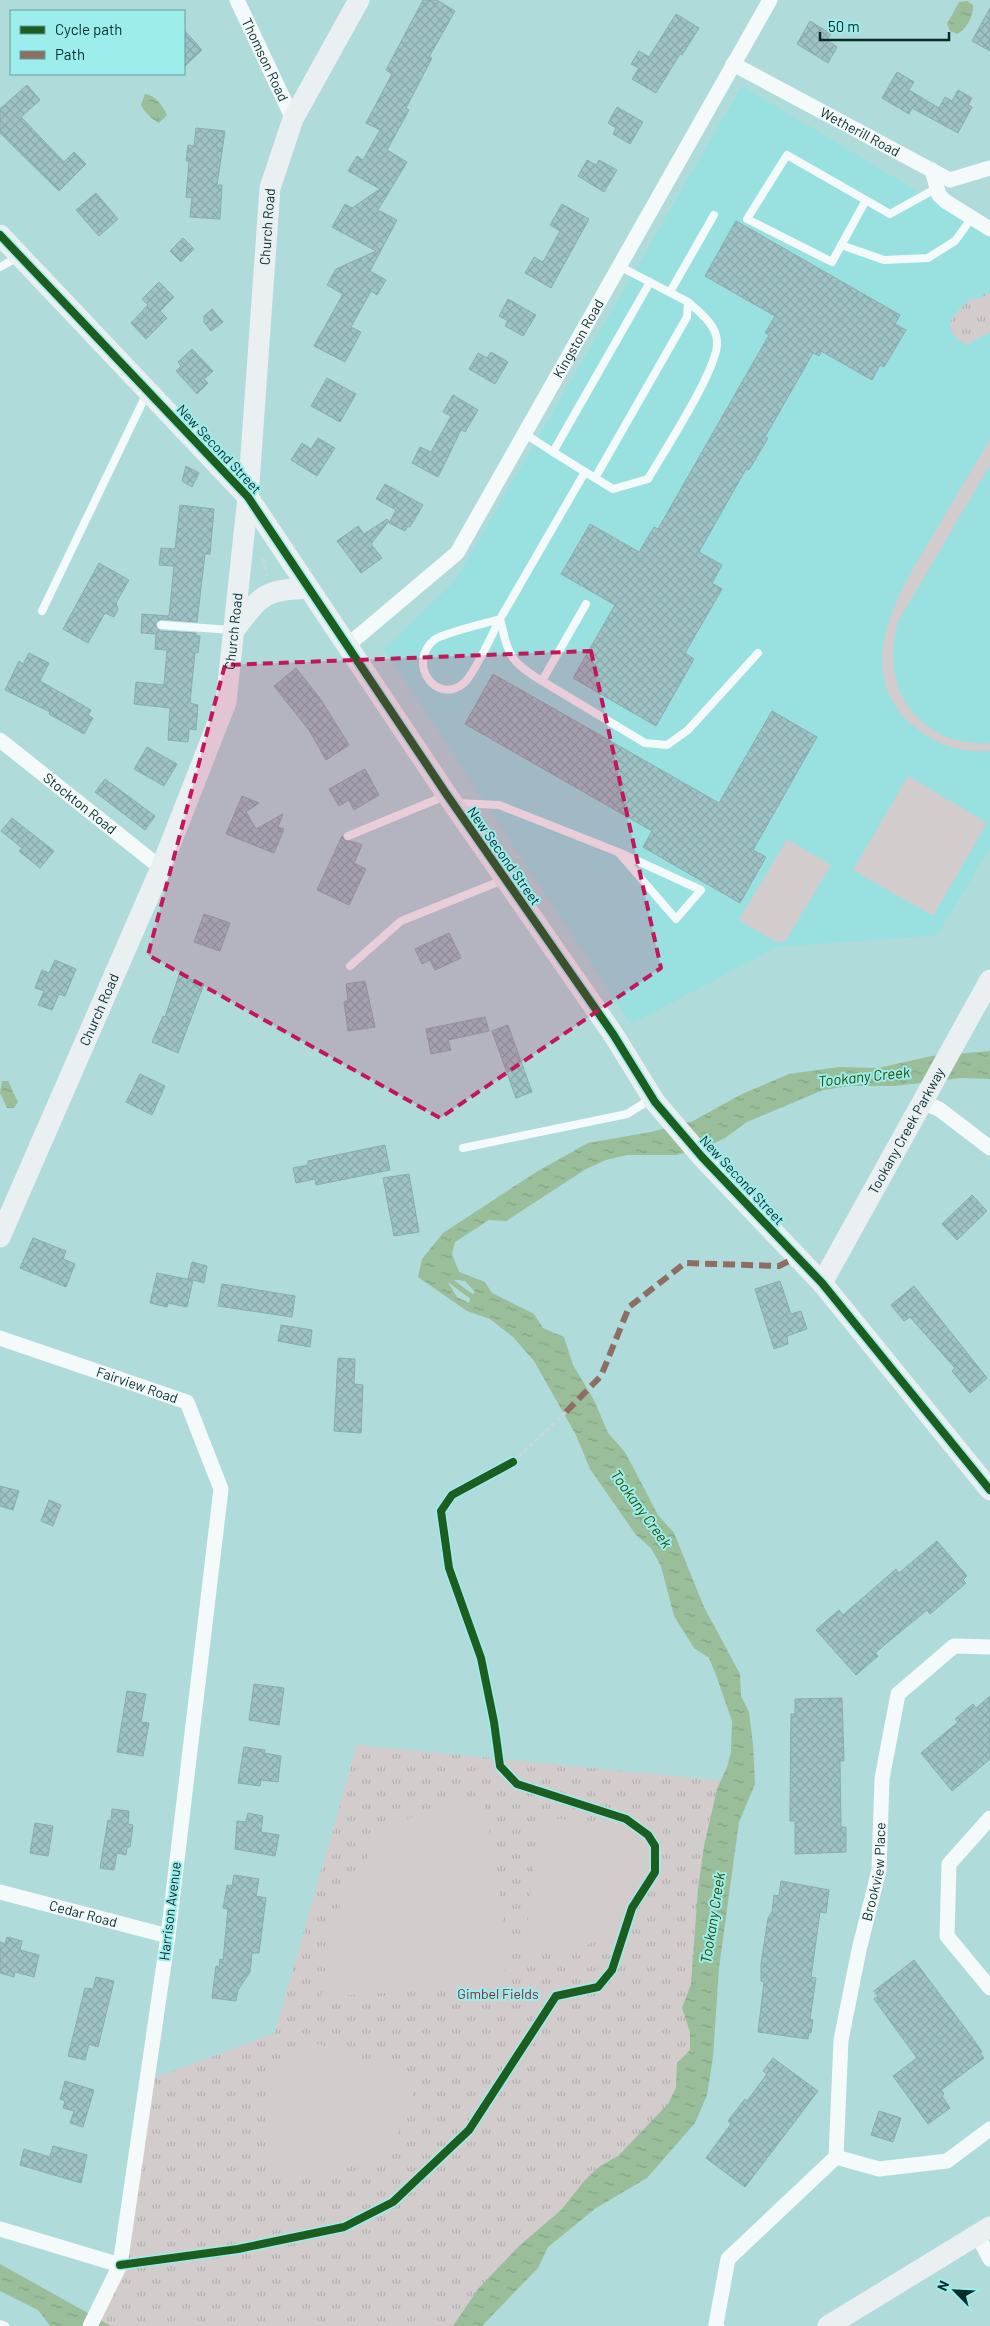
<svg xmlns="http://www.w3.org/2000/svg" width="990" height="2326" font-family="Barlow,sans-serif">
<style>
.built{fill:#99e0e0}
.park{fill:url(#park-tufts)}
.garden{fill:#d2cccd}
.water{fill:url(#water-ripples);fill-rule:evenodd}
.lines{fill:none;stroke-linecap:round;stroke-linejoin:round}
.stream{stroke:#99be99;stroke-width:5}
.building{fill:url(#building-cross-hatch);stroke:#8aacb0}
.path{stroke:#c9d8d7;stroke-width:3;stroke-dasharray:5 2.5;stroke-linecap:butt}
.lane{stroke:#f3faf9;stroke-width:8}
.street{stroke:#f3faf9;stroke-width:15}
.secondary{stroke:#eaeff2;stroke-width:21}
.quiet{stroke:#8d6e63;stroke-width:6;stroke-dasharray:12 6;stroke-linecap:butt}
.cycleway-casing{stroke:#9dedec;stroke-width:11}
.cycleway{stroke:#1b5e20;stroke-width:8}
.marked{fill:#c2185b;fill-opacity:0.2;stroke:#c2185b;stroke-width:4;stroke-dasharray:10 6;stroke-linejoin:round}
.labels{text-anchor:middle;stroke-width:4;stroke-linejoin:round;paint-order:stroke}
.street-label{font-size:14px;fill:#082c2c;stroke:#9dedec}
.park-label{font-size:14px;fill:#7c2a36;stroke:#9dedec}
.water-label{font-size:15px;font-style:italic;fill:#244e00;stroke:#9dedec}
</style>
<defs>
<pattern id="park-tufts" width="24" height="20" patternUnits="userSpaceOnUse" patternTransform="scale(1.25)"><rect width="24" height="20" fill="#d2cccd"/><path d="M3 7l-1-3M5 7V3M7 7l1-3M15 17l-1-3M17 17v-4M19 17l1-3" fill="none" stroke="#b3afb0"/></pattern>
<pattern id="water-ripples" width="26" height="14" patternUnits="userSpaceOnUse" patternTransform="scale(1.25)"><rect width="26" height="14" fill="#99be99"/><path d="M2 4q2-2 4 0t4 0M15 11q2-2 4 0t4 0" fill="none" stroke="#82a384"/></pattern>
<pattern id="building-cross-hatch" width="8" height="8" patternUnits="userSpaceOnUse" patternTransform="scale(1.25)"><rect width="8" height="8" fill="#9ec2c5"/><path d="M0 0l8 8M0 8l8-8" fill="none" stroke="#87a7a9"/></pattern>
</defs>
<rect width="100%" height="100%" fill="#afdbda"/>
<!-- built -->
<path class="built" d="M742,86L990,235V849L937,935L777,947L631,1024L384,649L455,581Z"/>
<!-- park -->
<g class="park">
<path d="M986,292L990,294V332L966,345C938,327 952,316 970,299L981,298Z"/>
<path d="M357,1745L726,1781L699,2072L646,2135L460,2326H104L93,2321L120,2265L146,2081L275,2033Z"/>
</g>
<!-- garden -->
<g class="garden">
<path d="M990,439V465L899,620C877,686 918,747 990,743V751C959,753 933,744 910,723C849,666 903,585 936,530C954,500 972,469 990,439Z"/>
<path d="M908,776L987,823L933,916L853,870Z"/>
<path d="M787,839L831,865L786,940L778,943L739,920Z"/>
<path d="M457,1797L485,1805L510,1964L490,1986L321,1997L330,1935L345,1890L388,1827Z"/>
<path d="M539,1817L663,1828L662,1872L627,1925L581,1948H525Z"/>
<path d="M315,2043L415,2077L411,2110L396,2137L366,2161L306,2179H266L272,2062Z"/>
</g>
<!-- water -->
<g class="water">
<path d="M967,1L973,5C974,15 966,30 957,34L950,31L947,24L959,2Z"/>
<path d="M145,94C155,95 163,106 167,115L159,123C152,119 144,112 141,105Z"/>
<path d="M990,1051V1079L961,1078L895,1086H849L823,1090L747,1122L725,1138L701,1149L676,1155H627L606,1160L586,1169L506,1221L489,1220L455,1242L452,1254L459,1272L485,1282L492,1293L534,1314L543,1328L564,1337L573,1365L594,1400L608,1433L625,1452L658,1515L674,1533L704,1607L740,1674L741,1696L749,1712L753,1744L755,1784L739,1822L719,1968L713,2057L707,2095L695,2123L647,2178L596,2208L548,2247L538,2268L482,2326H453L478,2289L519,2246L561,2210L585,2180L600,2166L618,2156L668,2104L676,2088L677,2063L690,2050V2032L682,2008L691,1984L698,1889L704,1846L717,1789L727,1767L731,1752L732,1721L716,1675L709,1658L694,1648L674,1616L661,1566L651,1548L636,1535L590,1469L576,1435L534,1361L513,1337L490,1319L467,1311L418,1277L422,1259L443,1233L538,1171L588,1143L651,1132L693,1121L742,1094L789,1074L839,1067L878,1068L932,1056ZM458,1280L465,1281L475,1292L471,1296L469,1303L457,1297L447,1281Z"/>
<path d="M2,1081H8L18,1102L14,1108H7L0,1093Z"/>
<path d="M0,2264L111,2326H50L38,2310L0,2291Z"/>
</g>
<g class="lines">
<!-- stream -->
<path class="stream" d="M444,1276L475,1299"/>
</g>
<!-- building -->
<g class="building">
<path d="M423,0H437L455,11L429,57L432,58L406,108L409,110L387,150L407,162L378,210L397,220L370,271L386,280L377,295L371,291L351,327L361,332L345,362L314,346L343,294L327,285L336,269L376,251L332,227L345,204L352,208L380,189L348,171L357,156L363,160L380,130L366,123L392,74L386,70Z"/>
<path d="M990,8V51L972,41Z"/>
<path d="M676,14L699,28L682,55L680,54L656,93L632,79L639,68L631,64L639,51L649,57Z"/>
<path d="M810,21L831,34L827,40L837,47L828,63L797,44Z"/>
<path d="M184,30L202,50L184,67Z"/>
<path d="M897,72L914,82L909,90L939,108L945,97L952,101L958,90L972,98L968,105L972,107L958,133L912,108L909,114L882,98Z"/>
<path d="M27,85L40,100L21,117L64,162L74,152L86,164L59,191L0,133V109Z"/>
<path d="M617,107L643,122L630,144L613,134L616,128L608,123Z"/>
<path d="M196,128L225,131L217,185H222L220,219L190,217L192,198L186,197L189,161H186L188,145L194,146Z"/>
<path d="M587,160L596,165L599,160L617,170L604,192L578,176Z"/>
<path d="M96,193L118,219L99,236L76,210Z"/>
<path d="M562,204L589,219L551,288L525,273L534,257L543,262L560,231L550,225Z"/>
<path d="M736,221L900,315L895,324L906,330L884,367L880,365L872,380L821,351L819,356L813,353L765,437L768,438L749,470L746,469L699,552L722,565L712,583L722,589L685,653L694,659L656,726L573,678L615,605L561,574L590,524L639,552L654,527L658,529L769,335L765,333L775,316L705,276Z"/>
<path d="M183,238L194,249L181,262L170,251Z"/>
<path d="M159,282L174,297L160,311L167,318L146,339L131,323L148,305L142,299Z"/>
<path d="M508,299L536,315L523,336L505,326L508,321L499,316Z"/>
<path d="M212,309L223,322L211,331L204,322V316Z"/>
<path d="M192,349L213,371L204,379L208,383L197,394L176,371L181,366L178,362Z"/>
<path d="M491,352L508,362L495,384L469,369L478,353L487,358Z"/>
<path d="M327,378L356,394L340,422L311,406Z"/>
<path d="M453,395L478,410L465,432L461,430L438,477L412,463L420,447L431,452L451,416L443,412Z"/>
<path d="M318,438L335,448L317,476L291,460L302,443L311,449Z"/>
<path d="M186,466L199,473L192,487L182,481Z"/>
<path d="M385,484L423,505L410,527L408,526L405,531L389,523L396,510L376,499Z"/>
<path d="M180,505L214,509L210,554H205L197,622L161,619L155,624L160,631L196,633V636H200L198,653L195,652L190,703L198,705L196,730L189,729L188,742L168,740L170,708L134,704L136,682L164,685L167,650L155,649L156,634L141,633L142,614L169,616L174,566L159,565L161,548L175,549Z"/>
<path d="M387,519L389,521L371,544L382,558L361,573L337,541L358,526L364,534Z"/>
<path d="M99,563L129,580L116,603L118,609L114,617L105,613L88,643L63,629Z"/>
<path d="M29,653L49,663L40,681L91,710L88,715L93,718L84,734L49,714L50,712L5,690L19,661L23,664Z"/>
<path d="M296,668L321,700L349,745L326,760L309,730L274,686Z"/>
<path d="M493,674L719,803L772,711L817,737L753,850L766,857L740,903L643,847L652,831L465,724Z"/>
<path d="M147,747L177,764L164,786L134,769Z"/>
<path d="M365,769L379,795L354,810L349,800L339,806L329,789Z"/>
<path d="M105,779L155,816L145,830L95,792Z"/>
<path d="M242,796L259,803L246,812L256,829L283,814L278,827L284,829L274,853L226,834Z"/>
<path d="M12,818L54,851L40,868L19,851L22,848L1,831Z"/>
<path d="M342,836L345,841H351L362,845L354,863L366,869L349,905L317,890Z"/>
<path d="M204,914L230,923L220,951L194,942Z"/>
<path d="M449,933L461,958L435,970L430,960L422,964L415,949Z"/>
<path d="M55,960L76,969L65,996L59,994L52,1010L38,1005L44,991L35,988L42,970L49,973Z"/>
<path d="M179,975L204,984L178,1053L152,1042L163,1016L165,1017Z"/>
<path d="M365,981L375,1027L348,1031L344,1002L348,1000L346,984Z"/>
<path d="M485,1017L489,1031L448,1040L451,1050L431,1054L426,1029Z"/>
<path d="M508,1025L532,1092L516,1098L492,1031Z"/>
<path d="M140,1074L165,1086L152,1115L126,1102Z"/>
<path d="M385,1145L390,1170L316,1185L315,1179L296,1183L293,1168L308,1165V1161Z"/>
<path d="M409,1174L419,1232L394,1236L383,1178Z"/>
<path d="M972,1195L987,1211L957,1240L942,1224Z"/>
<path d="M33,1238L66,1251L63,1259L75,1264L66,1287L20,1268Z"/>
<path d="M192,1262L207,1266L204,1283L193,1280L187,1307L168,1303L167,1307L150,1303L157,1273L191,1280L188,1279Z"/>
<path d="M780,1281L791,1314L801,1311L807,1329L787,1336L788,1344L774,1349L755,1289Z"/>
<path d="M222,1284L295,1296L292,1317L218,1306Z"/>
<path d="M914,1286L987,1378L970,1393L952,1371L955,1368L910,1317L904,1321L891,1305Z"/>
<path d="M281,1325L312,1330L310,1347L278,1341Z"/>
<path d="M338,1358L355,1359L354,1384L363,1385L361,1433L334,1431Z"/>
<path d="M0,1486L19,1491L13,1510L0,1506Z"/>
<path d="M49,1500L61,1505L53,1526L41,1521Z"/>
<path d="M937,1541L967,1576L963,1580L966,1583L930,1614L927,1610L900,1632L875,1653L878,1656L856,1675L816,1630L839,1610L843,1615L896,1569L899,1573Z"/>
<path d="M254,1684L284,1688L279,1725L249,1720Z"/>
<path d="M127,1691L146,1694L141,1722L149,1723L143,1756L117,1752Z"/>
<path d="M990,1696V1759L952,1791L921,1753L958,1722L955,1719L973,1704L976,1708Z"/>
<path d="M842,1698L844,1761H840L841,1827H846V1852L795,1854V1821H790V1808L791,1714H795V1699Z"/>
<path d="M244,1747L265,1750L264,1753L281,1756L278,1782L261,1780L260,1786L238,1783Z"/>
<path d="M112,1809L129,1811L128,1824L133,1825L130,1847H127L126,1855L117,1853L114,1870L100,1868L108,1820L111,1821Z"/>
<path d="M248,1813L263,1816L261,1832L279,1835L275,1856L235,1849L237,1821L246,1822Z"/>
<path d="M35,1823L53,1826L48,1856L30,1853Z"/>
<path d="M234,1875L259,1879L256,1896L266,1898L259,1953H252L250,1972L238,1990L236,2001L212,1998L216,1966L219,1967L220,1959L223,1960L228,1909L223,1908L227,1885L232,1886Z"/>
<path d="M781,1881L829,1890L826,1913L820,1912L811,1977L816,1978L810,2019L813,2020L811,2033L809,2032L808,2039L758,2032L764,1982L761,1981V1964L768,1918L772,1912L774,1895L779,1896Z"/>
<path d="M7,1937L22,1941L20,1950L39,1955L34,1977L15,1972L14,1977L0,1973V1942L5,1944Z"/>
<path d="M914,1960L971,2036L982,2052L980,2053L984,2058L941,2090L944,2094L942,2096L950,2108L928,2124L893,2076L917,2058L874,1999L878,1996L874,1991Z"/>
<path d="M96,1977L114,1981L98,2047L89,2044L85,2060L68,2056L85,1988L93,1989Z"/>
<path d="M773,2058L818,2091L745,2187L706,2158L731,2124L728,2121L745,2099L747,2101L767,2074L763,2071Z"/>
<path d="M65,2081L94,2090L83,2127L70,2123L74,2111L63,2108L65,2101L60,2099Z"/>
<path d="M879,2111L901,2118L893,2142L871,2135Z"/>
<path d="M53,2146L87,2155L81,2183L20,2165L24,2149L50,2157Z"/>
</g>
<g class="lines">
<!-- path -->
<g class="path">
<path d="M263,558L267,576"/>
<path d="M513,1462L566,1412"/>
</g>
<!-- lane -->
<g class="lane">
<path d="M866,200L832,262L747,219L787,155L890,214L937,188"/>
<path d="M841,245L884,260L928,258L955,241L971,219"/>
<path d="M0,267L18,257"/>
<path d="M670,292L714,215"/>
<path d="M525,434L553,452L650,282"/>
<path d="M553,452L595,478L687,317L688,302L619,266"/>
<path d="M585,472L500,619C509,656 509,661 542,681L586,604"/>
<path d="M595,478L613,489L648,479C663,453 720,366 717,341C716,324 699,312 688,302"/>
<path d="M42,611L147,393"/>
<path d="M500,619C492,634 475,673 464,683C437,706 406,664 434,640C443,633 487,623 500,619Z"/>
<path d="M161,625L232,630"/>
<path d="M542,681L645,743L667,745L688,730L758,653"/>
<path d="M456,803L499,805L618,852L676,919L701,890L618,852"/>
<path d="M348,836L445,796"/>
<path d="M350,966L401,921L503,880"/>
<path d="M463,1148L627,1114L651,1099"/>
<path d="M0,2324L5,2326"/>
</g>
<!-- street -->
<g class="street">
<path id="s1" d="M237,0L293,119"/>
<path id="s2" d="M733,64L950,180L990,168"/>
<path d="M932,170L939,195L945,201L990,229"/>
<path id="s3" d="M348,645L457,553L770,0"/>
<path id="s4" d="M0,740L161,868"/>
<path d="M922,1102L939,1109L990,1148"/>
<path id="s5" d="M0,1338L187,1402L221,1489L168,1936L120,2265L90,2326"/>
<path d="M990,1818L949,1864L947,1936L990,1988"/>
<path id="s6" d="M0,1892L168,1936"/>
<path d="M836,2157L879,2169L947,2161L990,2129"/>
<path d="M0,2229L120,2265"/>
<path d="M978,2236L990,2259"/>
<path id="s7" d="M717,2326L716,2324L728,2259L836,2157L841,2040L859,1950L879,1870L882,1779L898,1694L954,1646L990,1647"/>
</g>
<!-- secondary -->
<g class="secondary">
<path d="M0,235L248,497L447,795L613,1034L655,1102L702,1157L822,1283L990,1490"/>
<path d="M235,629C261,595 264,590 308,588"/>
<path id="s8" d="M0,1237L161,868L226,702L248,497L270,188L293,119L359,0"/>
<path id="s9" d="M822,1283L990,980"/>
<path d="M828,2326L990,2227"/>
</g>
<!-- quiet -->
<path class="quiet" d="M566,1412L601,1376L629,1307L685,1263L779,1266L797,1257"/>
<defs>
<g id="cycleway">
<path d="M0,235L248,497L447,795L613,1034L655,1102L702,1157L822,1283L990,1490"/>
<path d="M120,2265L238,2249L344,2227L393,2202L469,2130L556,1996L598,1987L612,1970L632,1908L655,1872V1846L648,1835L626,1819L517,1784L500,1766L494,1722L481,1658L449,1568L441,1511L452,1495L513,1462"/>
</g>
</defs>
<!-- cycleway casing -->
<use href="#cycleway" class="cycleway-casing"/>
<!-- cycleway -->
<use href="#cycleway" class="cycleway"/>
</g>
<!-- marked area -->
<path class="marked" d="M591,651L661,968L440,1118L148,955L225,665Z"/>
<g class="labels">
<!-- street labels -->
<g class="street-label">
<text dy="5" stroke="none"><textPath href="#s1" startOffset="66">Thomson Road</textPath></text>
<text dy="5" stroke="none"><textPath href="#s2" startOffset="144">Wetherill Road</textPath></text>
<text dy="5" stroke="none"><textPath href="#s8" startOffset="1058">Church Road</textPath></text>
<text dy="5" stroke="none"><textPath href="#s3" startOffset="389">Kingston Road</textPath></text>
<text transform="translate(219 449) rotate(47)" y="5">New Second Street</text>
<text dy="5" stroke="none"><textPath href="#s8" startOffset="652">Church Road</textPath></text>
<text dy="5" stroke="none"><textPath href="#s4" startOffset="102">Stockton Road</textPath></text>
<text transform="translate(504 856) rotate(55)" y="5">New Second Street</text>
<text dy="5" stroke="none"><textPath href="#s8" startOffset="248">Church Road</textPath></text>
<text dy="5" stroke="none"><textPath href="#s9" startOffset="174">Tookany Creek Parkway</textPath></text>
<text transform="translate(742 1180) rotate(47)" y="5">New Second Street</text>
<text dy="5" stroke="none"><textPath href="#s5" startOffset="145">Fairview Road</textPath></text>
<text dy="5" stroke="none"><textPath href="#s7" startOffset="506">Brookview Place</textPath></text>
<text transform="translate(170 1911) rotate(-83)" y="5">Harrison Avenue</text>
<text dy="5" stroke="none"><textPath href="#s6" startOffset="86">Cedar Road</textPath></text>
</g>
<!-- park labels -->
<g class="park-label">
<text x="498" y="1999">Gimbel Fields</text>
</g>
<!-- water labels -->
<g class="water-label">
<text transform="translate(864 1077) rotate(-6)" y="5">Tookany Creek</text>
<text transform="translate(641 1509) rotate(54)" y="5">Tookany Creek</text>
<text transform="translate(713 1918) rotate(-81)" y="5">Tookany Creek</text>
</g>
</g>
<!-- legend -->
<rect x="10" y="10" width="175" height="65" fill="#9dedec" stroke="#61a09f"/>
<rect x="20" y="26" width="25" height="8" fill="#1b5e20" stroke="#61a09f"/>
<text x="55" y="35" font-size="15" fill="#082c2c">Cycle path</text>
<rect x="20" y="51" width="25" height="8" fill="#8d6e63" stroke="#61a09f"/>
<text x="55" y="60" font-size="15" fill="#082c2c">Path</text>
<!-- north arrow -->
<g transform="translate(955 2291) rotate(294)" stroke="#9dedec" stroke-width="4" paint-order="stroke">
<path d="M0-4L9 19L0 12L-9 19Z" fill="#082c2c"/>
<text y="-8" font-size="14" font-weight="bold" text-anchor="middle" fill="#082c2c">N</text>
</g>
<!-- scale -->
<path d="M820 32v8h129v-8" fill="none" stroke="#082c2c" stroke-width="2.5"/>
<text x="828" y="32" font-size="15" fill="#082c2c" stroke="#9dedec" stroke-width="4" paint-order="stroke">50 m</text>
</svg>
